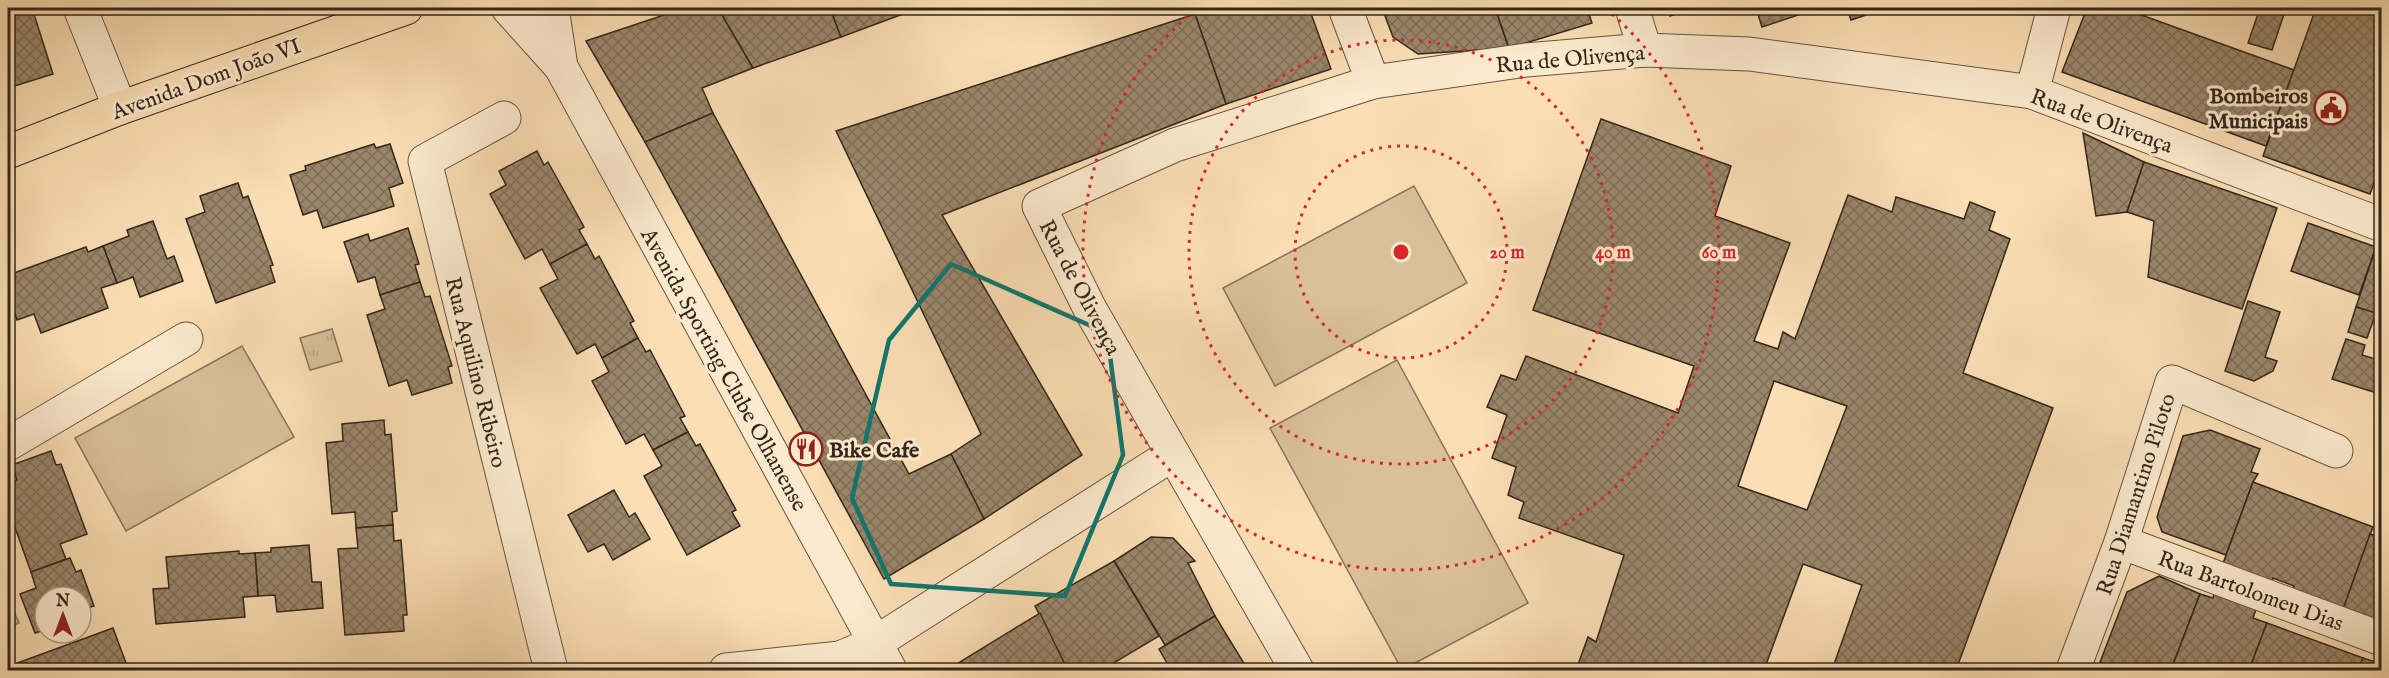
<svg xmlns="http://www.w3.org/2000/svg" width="2389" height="678" font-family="'IM FELL English',serif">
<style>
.grass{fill:url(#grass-tufts);stroke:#86735a;stroke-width:1.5}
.garden{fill:#d9bf9a;stroke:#86735a;stroke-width:1.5}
.building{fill:url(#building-cross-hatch);stroke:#33271b;stroke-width:1.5;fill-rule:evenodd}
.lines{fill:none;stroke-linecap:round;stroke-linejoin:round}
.minor-casing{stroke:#655541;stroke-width:35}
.major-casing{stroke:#33271b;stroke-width:35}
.minor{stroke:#fceace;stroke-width:33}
.major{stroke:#fbdeb4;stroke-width:33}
.marked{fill:none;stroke:#0f766e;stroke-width:4.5;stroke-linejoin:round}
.ring{fill:none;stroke:#d62828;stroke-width:3;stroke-dasharray:3 6}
.labels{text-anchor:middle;stroke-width:6;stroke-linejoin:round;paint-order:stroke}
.street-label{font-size:22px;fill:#33271b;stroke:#fceace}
.poi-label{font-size:22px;font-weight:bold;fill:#33271b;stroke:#fceace;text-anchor:end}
.centre{fill:#d62828;stroke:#fceace;stroke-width:3}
.ring-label{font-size:18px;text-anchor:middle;font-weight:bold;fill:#d62828;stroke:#fceace;stroke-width:6;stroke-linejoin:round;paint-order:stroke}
</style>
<defs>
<pattern id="grass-tufts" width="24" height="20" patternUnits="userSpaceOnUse" patternTransform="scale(1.5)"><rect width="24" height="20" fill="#d9bf9a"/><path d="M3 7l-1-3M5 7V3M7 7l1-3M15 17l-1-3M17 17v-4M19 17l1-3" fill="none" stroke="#bba484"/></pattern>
<pattern id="building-cross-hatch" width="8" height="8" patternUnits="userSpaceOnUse" patternTransform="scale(1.5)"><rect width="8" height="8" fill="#9b866b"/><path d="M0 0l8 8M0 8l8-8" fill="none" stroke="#7f6e57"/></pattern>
</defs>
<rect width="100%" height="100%" fill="#fbdeb4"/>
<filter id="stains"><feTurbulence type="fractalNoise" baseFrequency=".00333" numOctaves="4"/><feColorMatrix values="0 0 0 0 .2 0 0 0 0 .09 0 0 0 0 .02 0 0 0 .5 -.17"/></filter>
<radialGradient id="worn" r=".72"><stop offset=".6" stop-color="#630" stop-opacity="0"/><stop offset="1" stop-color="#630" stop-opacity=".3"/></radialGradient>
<!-- grass -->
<g class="grass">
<path d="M332,329L342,361L310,370L300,338Z"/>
<path d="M8,599L19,623L8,628Z"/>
</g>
<!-- garden -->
<g class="garden">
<path d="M1414,186L1467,283L1275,386L1223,288Z"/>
<path d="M242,346L294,437L126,531L75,438Z"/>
<path d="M1397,360L1528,603L1402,670L1270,428Z"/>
</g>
<!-- building -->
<g class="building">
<path d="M25,8H32L53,74L8,88V13Z"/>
<path d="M685,8H718L753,68L702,88L713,113L645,142L586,41Z"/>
<path d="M718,8H830L841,37L753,68Z"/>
<path d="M830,8H901L903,14L841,37Z"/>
<path d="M901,8H926L903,14Z"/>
<path d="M1193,8H1214L1195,14Z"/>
<path d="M1214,8H1309L1331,69L1226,104L1195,14Z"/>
<path d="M1382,8H1495L1509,48L1418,54L1393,37Z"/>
<path d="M1495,8H1587L1592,23L1509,48Z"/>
<path d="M1667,8H1694L1670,16Z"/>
<path d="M1756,8H1819L1762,27Z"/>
<path d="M1847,8H1887L1851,20Z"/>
<path d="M2087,8H2122L2294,70L2266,146L2062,72Z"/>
<path d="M2260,8H2286L2272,50L2248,43Z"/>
<path d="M2316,8H2382V161L2370,194L2263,156Z"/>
<path d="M1195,14L1226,104L942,215L1082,455L984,519L951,454L981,434L836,131Z"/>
<path d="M713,113L909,474L951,454L984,519L884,579L645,142Z"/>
<path d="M1601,119L1731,166L1715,216L1790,243L1754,341L1778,349L1783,332L1795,339L1848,195L1892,212L1896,197L1964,219L1970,202L1995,212L1989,230L2010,239L1963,373L2053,408L1956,670H1832L1862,585L1803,564L1764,670H1576L1588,637L1596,642L1624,555L1519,518L1524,502L1508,495L1516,467L1492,458L1507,415L1487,407L1501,375L1516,380L1526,356L1678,413L1694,366L1533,310ZM1774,381L1847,406L1807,510L1738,486Z"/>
<path d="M2083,133L2144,162L2127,212L2096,216Z"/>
<path d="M374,144L376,148L390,144L403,183L389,188L394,206L323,228L317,210L303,215L290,175L306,170L305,166Z"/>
<path d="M537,151L544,165L548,162L584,227L579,230L587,244L550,264L542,249L525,259L490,194L506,185L499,171Z"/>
<path d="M2144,162L2277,208L2242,309L2148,277L2154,221L2127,212Z"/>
<path d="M238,183L243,198L248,196L273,265L270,266L275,282L216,303L186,219L205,212L200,196Z"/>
<path d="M153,221L167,259L174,256L183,281L140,297L133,277L117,283L103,246L129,236L127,230Z"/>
<path d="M2308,223L2376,247L2359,295L2291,271Z"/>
<path d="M408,228L419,264L415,265L420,282L380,295L375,277L358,282L344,242L368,234L370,241Z"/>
<path d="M2378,241L2382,242V316L2356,307Z"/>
<path d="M587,244L595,259L599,256L634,321L630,323L638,338L602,358L595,344L577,354L540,288L558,279L550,264Z"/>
<path d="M103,246L117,283L101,288L108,308L41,333L34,314L17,320L8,293V281L16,277L14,273L86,247L88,252Z"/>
<path d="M420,282L425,297L430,296L452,366L448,367L452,383L412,395L407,380L389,386L367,315L385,309L380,295Z"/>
<path d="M2248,301L2280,312L2265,357L2277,361L2273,371L2254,381L2225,371Z"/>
<path d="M2356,307L2376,313L2367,338L2348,332Z"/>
<path d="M638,338L646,352L650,350L685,416L680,418L688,432L653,450L644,434L626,444L592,381L609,372L602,358Z"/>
<path d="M2346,339L2365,345L2362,355L2382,361V380L2377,393L2332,379Z"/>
<path d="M384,420L385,435L391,434L397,511L392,512L393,525L356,528L355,512L332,514L326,443L343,441L342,424Z"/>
<path d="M2210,430L2260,449L2251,472L2258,474L2253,482L2226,555L2162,532L2157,517L2183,436Z"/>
<path d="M688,432L696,446L700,444L736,510L732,512L740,526L687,555L644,476L662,466L653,450Z"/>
<path d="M51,451L56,465L61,464L87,534L60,544L66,559L31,572L8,508V484L17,480L12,465Z"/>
<path d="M2253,482L2373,527L2342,612L2291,594L2294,586L2273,578L2271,585L2222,566Z"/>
<path d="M614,490L629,517L635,513L650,539L613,560L604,544L588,552L568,515Z"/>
<path d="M393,525L394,541L401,540L407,615H403L404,631L345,635L338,549L358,548L356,528Z"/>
<path d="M2370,534L2382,538V626L2342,612Z"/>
<path d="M1151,537L1173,538L1195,561L1188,563L1215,616L1165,645L1114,561Z"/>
<path d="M309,545L312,582H321L323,608L277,612L275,595L258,596L255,553L271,552V548Z"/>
<path d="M239,551V554L255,553L258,596L243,597L245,617L156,624L153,589L169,588L166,557Z"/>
<path d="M70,558L76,572L81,570L94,606L81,610V597H45V630L35,633L20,594L36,588L31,572Z"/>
<path d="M1114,561L1159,636L1102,670H1068L1035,606Z"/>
<path d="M2159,576L2200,594L2171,670H2097L2127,592Z"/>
<path d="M2200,594L2213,598L2214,594L2256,609L2253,618L2267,623L2249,670H2171Z"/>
<path d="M1040,613L1067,669L1064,670H947Z"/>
<path d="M1215,616L1248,670H1171L1159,649Z"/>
<path d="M2267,623L2363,658L2358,670H2249Z"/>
<path d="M113,628L126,663L109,670H14L12,665Z"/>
<path d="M2363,658L2382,664V670H2358Z"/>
</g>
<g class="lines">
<defs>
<g id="minor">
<path d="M80,8L120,108"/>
<path d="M508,8L561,67L890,670"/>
<path d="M552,8L561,67"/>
<path d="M1345,8L1373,82"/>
<path d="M1632,8L1645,50"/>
<path d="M2032,92L2054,8"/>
<path d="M504,118L425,161L551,670"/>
<path d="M8,444L186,339"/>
<path d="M2121,542L2382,639"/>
<path d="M726,670L840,658L875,643L1173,454"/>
<path d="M1297,670L1090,309L1039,206L1175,145L1373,82L1526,60L1645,50L1749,54L2032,92L2382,225"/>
<path d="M2073,670L2121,542L2172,382L2336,451"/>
</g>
<path id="major" d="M8,152L120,108L406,8"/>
</defs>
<!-- minor casing -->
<use href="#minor" class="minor-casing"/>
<!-- major casing -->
<use href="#major" class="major-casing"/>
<!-- minor -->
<use href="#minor" class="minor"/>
<!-- major -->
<use href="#major" class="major"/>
</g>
<!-- marked area -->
<path class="marked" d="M951,264L1107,333L1123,455L1065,596L891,584L852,498L889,340Z"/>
<!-- distance rings -->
<g class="ring">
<circle cx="1401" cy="252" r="106"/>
<circle cx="1401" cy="252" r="212"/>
<path d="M1605 8A318 318 0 1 1 1197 8"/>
</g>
<!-- icons -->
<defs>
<symbol id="civic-ring" viewBox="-11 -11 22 22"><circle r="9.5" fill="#fceace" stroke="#8f2418" stroke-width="1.5"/><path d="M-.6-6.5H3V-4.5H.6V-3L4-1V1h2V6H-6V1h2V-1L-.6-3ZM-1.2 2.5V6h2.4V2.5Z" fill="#8f2418"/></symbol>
<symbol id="restaurant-ring" viewBox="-11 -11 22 22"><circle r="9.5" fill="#fceace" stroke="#8f2418" stroke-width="1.5"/><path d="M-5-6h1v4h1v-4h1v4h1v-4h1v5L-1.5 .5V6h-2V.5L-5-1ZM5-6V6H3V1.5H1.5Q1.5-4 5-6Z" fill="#8f2418"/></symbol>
</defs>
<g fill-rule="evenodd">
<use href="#civic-ring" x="2312" y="89" width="38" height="38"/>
<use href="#restaurant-ring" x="787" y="430" width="38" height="38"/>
</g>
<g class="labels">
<!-- street labels -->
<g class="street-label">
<text transform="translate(1570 58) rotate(-5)" y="8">Rua de Olivença</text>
<text transform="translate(206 78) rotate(-20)" y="8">Avenida Dom João VI</text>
<text transform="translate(2102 120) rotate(20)" y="8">Rua de Olivença</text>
<text transform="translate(1081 287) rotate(62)" y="8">Rua de Olivença</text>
<text transform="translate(725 369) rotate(61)" y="8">Avenida Sporting Clube Olhanense</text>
<text transform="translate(477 372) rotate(76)" y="8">Rua Aquilino Ribeiro</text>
<text transform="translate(2135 494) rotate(-72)" y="8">Rua Diamantino Piloto</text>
<text transform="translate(2251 590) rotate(20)" y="8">Rua Bartolomeu Dias</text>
</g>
<!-- poi labels -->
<g class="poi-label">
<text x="2308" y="103">Bombeiros<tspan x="2308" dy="25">Municipais</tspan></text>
<text x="829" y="457" text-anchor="start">Bike Cafe</text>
</g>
</g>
<circle cx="1401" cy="252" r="9" class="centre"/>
<g class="ring-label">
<text x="1507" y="258">20 m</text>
<text x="1613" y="258">40 m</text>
<text x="1719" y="258">60 m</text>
</g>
<!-- margin -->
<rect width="2389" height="678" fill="none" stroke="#fbdeb4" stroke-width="30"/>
<rect x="9" y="9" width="2371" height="660" fill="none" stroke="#33271b" stroke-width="3"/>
<rect x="15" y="15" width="2359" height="648" fill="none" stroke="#33271b" stroke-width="1.5"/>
<!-- north arrow -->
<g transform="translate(63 615)"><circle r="28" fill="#fceace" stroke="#ac9c86" stroke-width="1.5"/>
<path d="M0-4.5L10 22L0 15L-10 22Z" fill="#8f2418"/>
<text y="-9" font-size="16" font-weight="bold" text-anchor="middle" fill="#33271b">N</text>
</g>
<rect width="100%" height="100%" filter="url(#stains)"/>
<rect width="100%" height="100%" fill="url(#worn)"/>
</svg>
